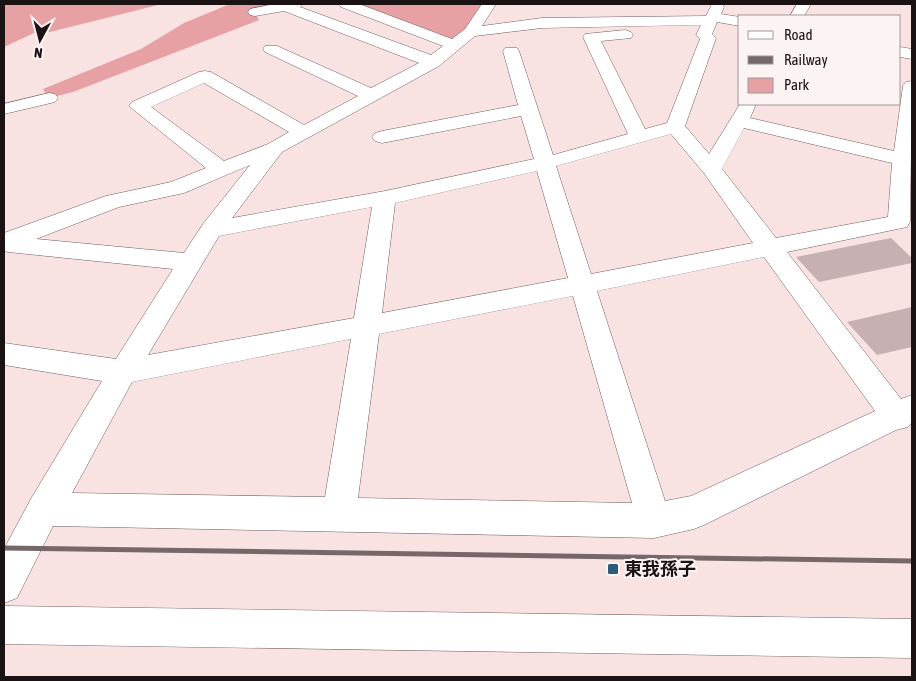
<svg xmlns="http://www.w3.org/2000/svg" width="916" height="681" font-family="'Asap Condensed','Noto Sans JP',sans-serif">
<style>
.green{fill:#e7a0a4}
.building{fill:#c7b0b1}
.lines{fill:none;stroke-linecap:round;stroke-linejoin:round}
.minor-casing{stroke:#725e5e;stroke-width:1}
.minor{fill:#fff;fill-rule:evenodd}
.rail{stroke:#766768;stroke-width:5}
.poi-dot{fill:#2b5c7a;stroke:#fcf3f3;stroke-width:2}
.labels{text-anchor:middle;stroke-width:4;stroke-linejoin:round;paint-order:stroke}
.near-poi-label{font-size:18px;font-weight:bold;fill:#1a1213;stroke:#fcf3f3;text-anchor:start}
</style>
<rect width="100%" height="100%" fill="#f9e2e2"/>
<!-- green -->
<g class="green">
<path d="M4,4H162L50,32L34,33L4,47Z"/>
<path d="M230,4H295L255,12L259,20L73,92L49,98L43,89L141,49L184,23Z"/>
<path d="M346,4H489L480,18L454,45Z"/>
</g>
<!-- building -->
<g class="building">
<path d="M891,238L912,258V263L819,282L796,257Z"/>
<path d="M912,307V347L877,355L847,322Z"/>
</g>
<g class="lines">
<defs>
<g id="minor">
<path d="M274,4H302L300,7L431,55L443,46L341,7L339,4H359L452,39L465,29L482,4H496L482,26L542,18L706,16L712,4H722L724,7L721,14L740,17V26L717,22L712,34L716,38L685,126L709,154L740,104H756L750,118L894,151L903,86L906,82L912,81L910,222L907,227L787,252L901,399L912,395V422L908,427L896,430L706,524L694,529L654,538L53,526L17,598L4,603V549L32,497L102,381L4,365V343L116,359L173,269L8,252L4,251V233L106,196L171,182L206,168L129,106L132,102L199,72L205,71L211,72L304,125L358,96L265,52L263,49L265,46H277L371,88L419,63L284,11L255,16L250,15L248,12L250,9ZM701,25L696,35L700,39L667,123L645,129L601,41L631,38L633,35L631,32L625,30L585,34L583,37L628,134L553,155L519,51L517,48H505L503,51L518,105L382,131L375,133L372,137L375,141L382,143L521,116L534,159L385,191L232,218L282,152L439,66L475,36L542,28ZM204,83L289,132L268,144L224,161L151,107ZM744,128L892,163L888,217L776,238L722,169ZM671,134L704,173L753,243L591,274L556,166ZM250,165L203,224L184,253L36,239L119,207L184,193ZM537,171L568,278L382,313L395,203ZM372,207L354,318L148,355L219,236ZM764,257L875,411L691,496L665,501L597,291ZM573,296L632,503L358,498L379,334ZM351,339L325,497L72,493L132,382Z"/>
<path d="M797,4H811L804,16H790Z"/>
<path d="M900,47L912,49V59L900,57Z"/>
<path d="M49,93L55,94L58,98L55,102L4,114V104Z"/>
<path d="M4,606L912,619V658L4,644Z"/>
</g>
</defs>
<!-- minor casing -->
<use href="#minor" class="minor-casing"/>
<!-- minor -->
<use href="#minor" class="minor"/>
<!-- rail -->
<path class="rail" d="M4,548L912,561"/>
</g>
<!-- markers -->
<rect class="poi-dot" x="607" y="563" width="12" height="12" rx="2.5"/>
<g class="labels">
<!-- near-poi labels -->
<g class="near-poi-label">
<text x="624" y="575">東我孫子</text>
</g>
</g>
<!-- border -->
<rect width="916" height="681" fill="none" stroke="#1a1213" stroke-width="10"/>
<!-- legend -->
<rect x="738" y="15" width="162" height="90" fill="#fcf3f3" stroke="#a29999"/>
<rect x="748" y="31" width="25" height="8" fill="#ffffff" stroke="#a29999"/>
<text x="784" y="40" font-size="15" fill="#1a1213">Road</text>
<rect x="748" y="56" width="25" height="8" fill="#766768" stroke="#a29999"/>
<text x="784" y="65" font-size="15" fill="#1a1213">Railway</text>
<rect x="748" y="78" width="25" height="15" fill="#e7a0a4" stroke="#a29999"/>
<text x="784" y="90" font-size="15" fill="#1a1213">Park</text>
<!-- north arrow -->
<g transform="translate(40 40) rotate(187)" stroke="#fcf3f3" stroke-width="4" paint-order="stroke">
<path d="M0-4L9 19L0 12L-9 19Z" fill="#1a1213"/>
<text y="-8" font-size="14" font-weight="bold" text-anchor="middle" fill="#1a1213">N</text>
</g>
</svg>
